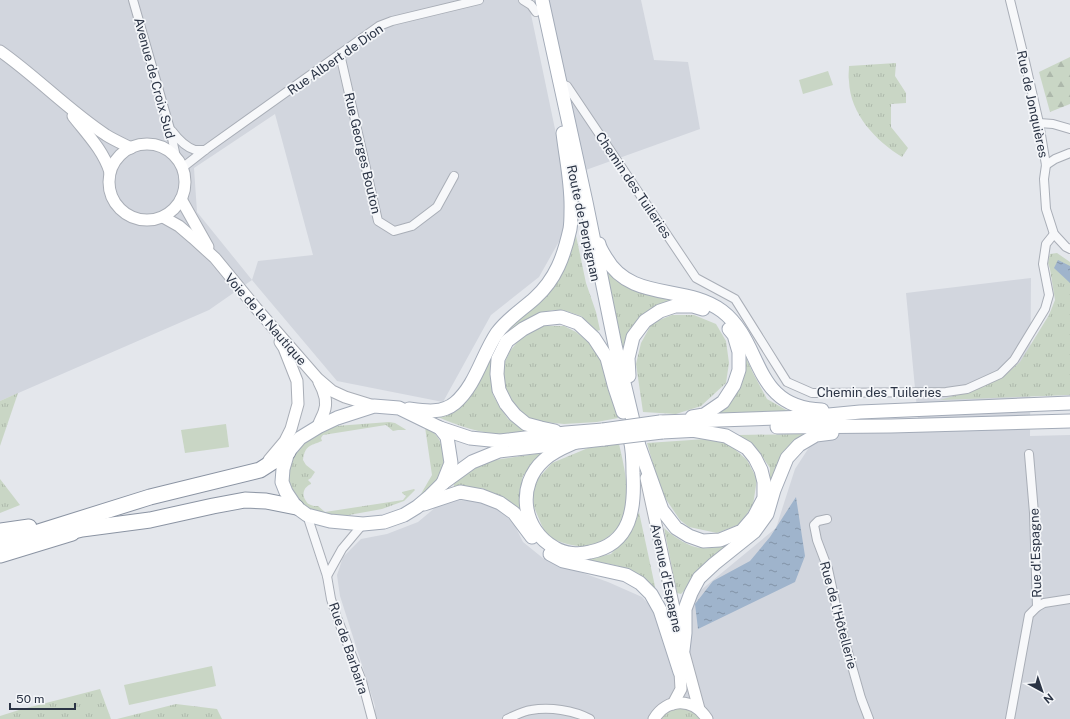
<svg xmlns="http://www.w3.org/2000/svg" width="1070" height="719" font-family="'Public Sans',sans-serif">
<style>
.built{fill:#d2d6de;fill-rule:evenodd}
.grass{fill:url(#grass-tufts)}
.forest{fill:url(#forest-firs)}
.pitch{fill:#c9d6c5}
.water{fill:url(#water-ripples)}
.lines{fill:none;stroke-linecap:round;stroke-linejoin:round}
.street-casing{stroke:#a9aeb7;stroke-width:10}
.secondary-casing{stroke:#a9aeb7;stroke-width:13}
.primary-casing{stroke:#a3abb8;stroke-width:15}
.highway-casing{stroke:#8b94a3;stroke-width:17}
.street{stroke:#f7f8fa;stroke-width:8}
.secondary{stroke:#fff;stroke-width:11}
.primary{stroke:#fff;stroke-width:13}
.highway{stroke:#fff;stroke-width:15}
.primary-bridge-casing{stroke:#a3abb8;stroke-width:15;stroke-linecap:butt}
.primary-bridge{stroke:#fff;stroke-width:13}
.labels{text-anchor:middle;stroke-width:3.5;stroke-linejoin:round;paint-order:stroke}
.street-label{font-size:13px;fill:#2b3445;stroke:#f4f6f9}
</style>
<defs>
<pattern id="grass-tufts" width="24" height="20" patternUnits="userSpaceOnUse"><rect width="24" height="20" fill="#c9d6c5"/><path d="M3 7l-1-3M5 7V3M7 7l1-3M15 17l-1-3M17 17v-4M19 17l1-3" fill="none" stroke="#adb8ab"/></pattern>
<pattern id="forest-firs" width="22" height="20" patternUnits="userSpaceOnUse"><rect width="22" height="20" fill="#c9d6c5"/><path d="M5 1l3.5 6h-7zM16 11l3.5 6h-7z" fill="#adb8ab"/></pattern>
<pattern id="water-ripples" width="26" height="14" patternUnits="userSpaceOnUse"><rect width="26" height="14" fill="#9fb4cc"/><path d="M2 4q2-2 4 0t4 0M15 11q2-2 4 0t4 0" fill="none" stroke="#8293a7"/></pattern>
</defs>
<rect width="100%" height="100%" fill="#e4e7ec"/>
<!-- built -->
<g class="built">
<path d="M0,0H528L569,196L566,229L539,277L491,315L443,402L337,381L252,280L209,310L0,401ZM275,114L313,255L258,261L252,280L197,212L194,168Z"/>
<path d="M545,0H641L654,60L688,62L700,129L583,171Z"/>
<path d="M1031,278L1030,436L1070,435V719H375V706L340,596L337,575L343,557L361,539L387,534L418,522L436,507L458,500L480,502L501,510L515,526L523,542L544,559L608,582L642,597L662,619L689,610L701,590L776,528L795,469L825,423L918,420L906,293Z"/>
</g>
<!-- grass -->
<g class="grass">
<path d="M896,63L895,76L906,93V103L891,104V127L908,148L902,157C876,141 850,114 849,81C848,76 849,71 849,66Z"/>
<path d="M574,226L586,283L596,312L600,330L597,331L581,316L566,311L553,310L537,314L492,364L491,381L493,395L501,409L508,419L527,432C520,433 513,434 505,434C481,434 458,426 436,416L449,412L501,336L534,305Z"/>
<path d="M1057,253L1070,262V395L940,400L964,393L1002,378L1020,362L1049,315L1055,300L1050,269L1048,263L1050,254Z"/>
<path d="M604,271H609L647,294L672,301L627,344L621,347Z"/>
<path d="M672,315H694L716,324L726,341L729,363L726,383L701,406L676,414L643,412L636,364L641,343L652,323Z"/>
<path d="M543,326H564L576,332L593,346L602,362L608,382L618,418L597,422L564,424L544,422L526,417L512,401L503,384V366L510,351L518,341L529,331Z"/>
<path d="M742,349L753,373L767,399L788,411L713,416L722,407Z"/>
<path d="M18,393L0,446V401Z"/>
<path d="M389,422L395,423L405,429L406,430H398L393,431L386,425L323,435L321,438L322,441C310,446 305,445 303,460L306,465L315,472L311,478L308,480L311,483V484C304,487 301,494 306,501C307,503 308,504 311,505C312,506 316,506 318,506L325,512L403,500L406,496L402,493V492L414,489L415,490L404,501L382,509L338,517L312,510L305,505L294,496L288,483L289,469L291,460L300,447L312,436L327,428L336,426Z"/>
<path d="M425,427C428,429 433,431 435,434C450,451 444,474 430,489C426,493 422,496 418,499L432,475Z"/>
<path d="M803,434L788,449L770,487V468L757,449L739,435Z"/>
<path d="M706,439L729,444L747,460L757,479L753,505L740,524L717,533L689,527L680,520L661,492L647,443Z"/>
<path d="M619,444C624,465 633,504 622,523C620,528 613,532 609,536C588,552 572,546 549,538L542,526L534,507L533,495L536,481L552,463L588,448Z"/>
<path d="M543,453L523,476L519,494L522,511L482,488H454V484L478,465L495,460Z"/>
<path d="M0,479L20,505L0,513Z"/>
<path d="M639,512L656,591C637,566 613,564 584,560L611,554L633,529Z"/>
<path d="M664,528C674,537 690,548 703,548C711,549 721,546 729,545L681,594L677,593Z"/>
<path d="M100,689L111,719H0V716L19,710Z"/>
<path d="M176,704L217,709L222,719H117Z"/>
<path d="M674,708L689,709L701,719H660L664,714Z"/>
</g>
<!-- forest -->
<path class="forest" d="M1070,57V104L1050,112L1039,72Z"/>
<!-- pitch -->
<g class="pitch">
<path d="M828,71L833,85L803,94L799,80Z"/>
<path d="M226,424L229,447L185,453L181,430Z"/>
<path d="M212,666L216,686L129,705L124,685Z"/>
</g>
<!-- water -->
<g class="water">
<path d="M1058,260L1070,266V283L1054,268Z"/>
<path d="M796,497L805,556L795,582L698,629L695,604L713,581L750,561L770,537Z"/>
</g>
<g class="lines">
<defs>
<g id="street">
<path d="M133,0L170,129L176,157"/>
<path d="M523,0L531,5L536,12"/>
<path d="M1010,0L1024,57L1039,123L1046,165L1044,179L1046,209L1054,234L1066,247L1070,249"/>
<path d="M340,54L378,221L394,231L412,226L437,207L454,176"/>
<path d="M560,83L567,86L696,278L735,299L787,382L812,393L946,392L967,389L1000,374L1014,360L1045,309L1049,295L1043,264L1046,244L1054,234"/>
<path d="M1039,123L1053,124L1070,129"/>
<path d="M172,131C178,139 185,147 195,150C198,150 202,150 205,150"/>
<path d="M1046,165L1055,159L1070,153"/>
<path d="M182,168L205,150L379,26L392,21L479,0"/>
<path d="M307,515L327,576L331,599L336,615L362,681L372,719"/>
<path d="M827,519L818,521L814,525L817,540L828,569L840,624L861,698L869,719"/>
<path d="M327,576L342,549L363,524"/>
<path d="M1037,607L1044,603L1070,599"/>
<path d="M507,719C514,716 523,711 531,710C550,707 573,710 590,719"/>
<path d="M1010,719L1029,615L1037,607L1034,513L1029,454"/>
</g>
<g id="secondary">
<path d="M0,51C37,77 68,110 106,135C114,140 123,144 131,148"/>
<path d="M73,116C87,134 103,150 110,172"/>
<circle cx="147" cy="182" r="38"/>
<path d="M181,199L208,247"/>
<path d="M163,217L179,226L193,238L215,258L256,308L318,379L332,391L345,397L374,406"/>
<path d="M318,427C319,421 322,418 324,412C328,402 324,391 319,382"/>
<path d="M269,460L285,441L291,429L298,404L297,381L284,348L280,342"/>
<path d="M646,478L683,650L699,709"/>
<path d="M673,704L681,689L680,672L679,665"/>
<path d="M654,719C667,697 694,698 707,719"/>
</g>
<g id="primary">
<path d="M542,0L586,202L615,345L639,446L662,510L676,528L689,536L703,541L720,540L742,531L754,517L764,498V482L761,470L755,458L747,448L726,436L692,430"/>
<path d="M599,244C600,249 603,253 606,258C631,302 686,284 722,311C764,343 751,408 822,410"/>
<path d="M629,376L628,358L633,337L645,321L660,311L675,306H693L703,309"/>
<path d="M409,409C424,411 442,414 455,403C476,385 482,355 497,333C507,319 523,309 535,298C556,279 564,256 570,229C571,223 571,217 571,211C572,185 566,159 563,133"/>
<path d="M692,417L704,415L723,402L734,385L739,370V352L734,335L729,329"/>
<path d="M660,422L808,417L860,412L1070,403"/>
<path d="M777,427L891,426L1070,421"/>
<path d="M440,428L447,437L451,463L443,483"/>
<path d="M603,430L566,433L500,441L470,438L440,428L399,408L374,406L337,418L318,427L300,438L288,452L283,469L282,482L286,492L296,507L307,515L330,521L363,524L384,522L404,515L417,507L429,497L443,483L472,462L499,451L604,439"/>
<path d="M555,431L541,428L526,424L515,415L506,404L499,390L497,374L498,359L507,341L523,329L542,319L561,317L578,323L594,338L607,358L615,388L623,412"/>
<path d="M662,432L700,430"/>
<path d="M578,441C567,446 553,451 544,460C516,485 522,530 555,548C565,554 579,555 590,552C632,544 635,507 633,473C633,461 633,450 630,439"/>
<path d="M424,504L460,492L482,496L500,503L514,513L532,537"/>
<path d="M550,554L563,561L626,575L640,583L651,594L660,610L680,672"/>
<path d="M683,650L685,633V609L691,593L699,578L714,564L754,532L767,514L774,490L787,458L799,445L816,435L832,433"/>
</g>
<g id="highway">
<path d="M0,531L29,527"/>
<path d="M62,534L82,529L150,520L213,506L245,500L266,501L296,507"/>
<path d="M0,544L150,497L260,470L288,452"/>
<path d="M0,555L72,533"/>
</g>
</defs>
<!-- street casing -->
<use href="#street" class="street-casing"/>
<!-- secondary casing -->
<use href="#secondary" class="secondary-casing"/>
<!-- primary casing -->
<use href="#primary" class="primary-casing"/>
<!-- highway casing -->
<use href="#highway" class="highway-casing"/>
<!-- street -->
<use href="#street" class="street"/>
<!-- secondary -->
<use href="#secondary" class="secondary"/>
<!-- primary -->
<use href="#primary" class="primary"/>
<!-- highway -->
<use href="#highway" class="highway"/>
<defs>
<g id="primary-bridge">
<path d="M603,430L660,422"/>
<path d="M604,439L662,432"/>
</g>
</defs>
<!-- primary-bridge casing -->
<use href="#primary-bridge" class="primary-bridge-casing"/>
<!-- primary-bridge -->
<use href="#primary-bridge" class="primary-bridge"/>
</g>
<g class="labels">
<!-- street labels -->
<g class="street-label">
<text transform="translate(335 59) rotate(-35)" y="5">Rue Albert de Dion</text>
<text transform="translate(155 78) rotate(75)" y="5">Avenue de Croix Sud</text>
<text transform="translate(1033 104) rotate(78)" y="5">Rue de Jonquières</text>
<text transform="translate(363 153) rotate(77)" y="5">Rue Georges Bouton</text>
<text transform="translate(634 185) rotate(56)" y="5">Chemin des Tuileries</text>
<text transform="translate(584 223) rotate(78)" y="5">Route de Perpignan</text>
<text transform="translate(266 319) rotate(49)" y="5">Voie de la Nautique</text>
<text x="879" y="397">Chemin des Tuileries</text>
<text transform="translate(1035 553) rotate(-92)" y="5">Rue d'Espagne</text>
<text transform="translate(667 578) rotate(78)" y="5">Avenue d'Espagne</text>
<text transform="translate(839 615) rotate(75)" y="5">Rue de l'Hôtellerie</text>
<text transform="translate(349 648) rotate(71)" y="5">Rue de Barbaira</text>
</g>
</g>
<!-- north arrow -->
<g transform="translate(1042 691) rotate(140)" stroke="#f4f6f9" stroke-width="3" paint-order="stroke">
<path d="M0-3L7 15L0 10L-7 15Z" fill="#2b3445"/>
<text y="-6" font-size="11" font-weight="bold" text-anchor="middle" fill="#2b3445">N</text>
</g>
<!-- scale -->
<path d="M10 703v6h65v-6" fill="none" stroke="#2b3445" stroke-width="2"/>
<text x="16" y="703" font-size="12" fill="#2b3445" stroke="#f4f6f9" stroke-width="3" paint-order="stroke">50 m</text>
</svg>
